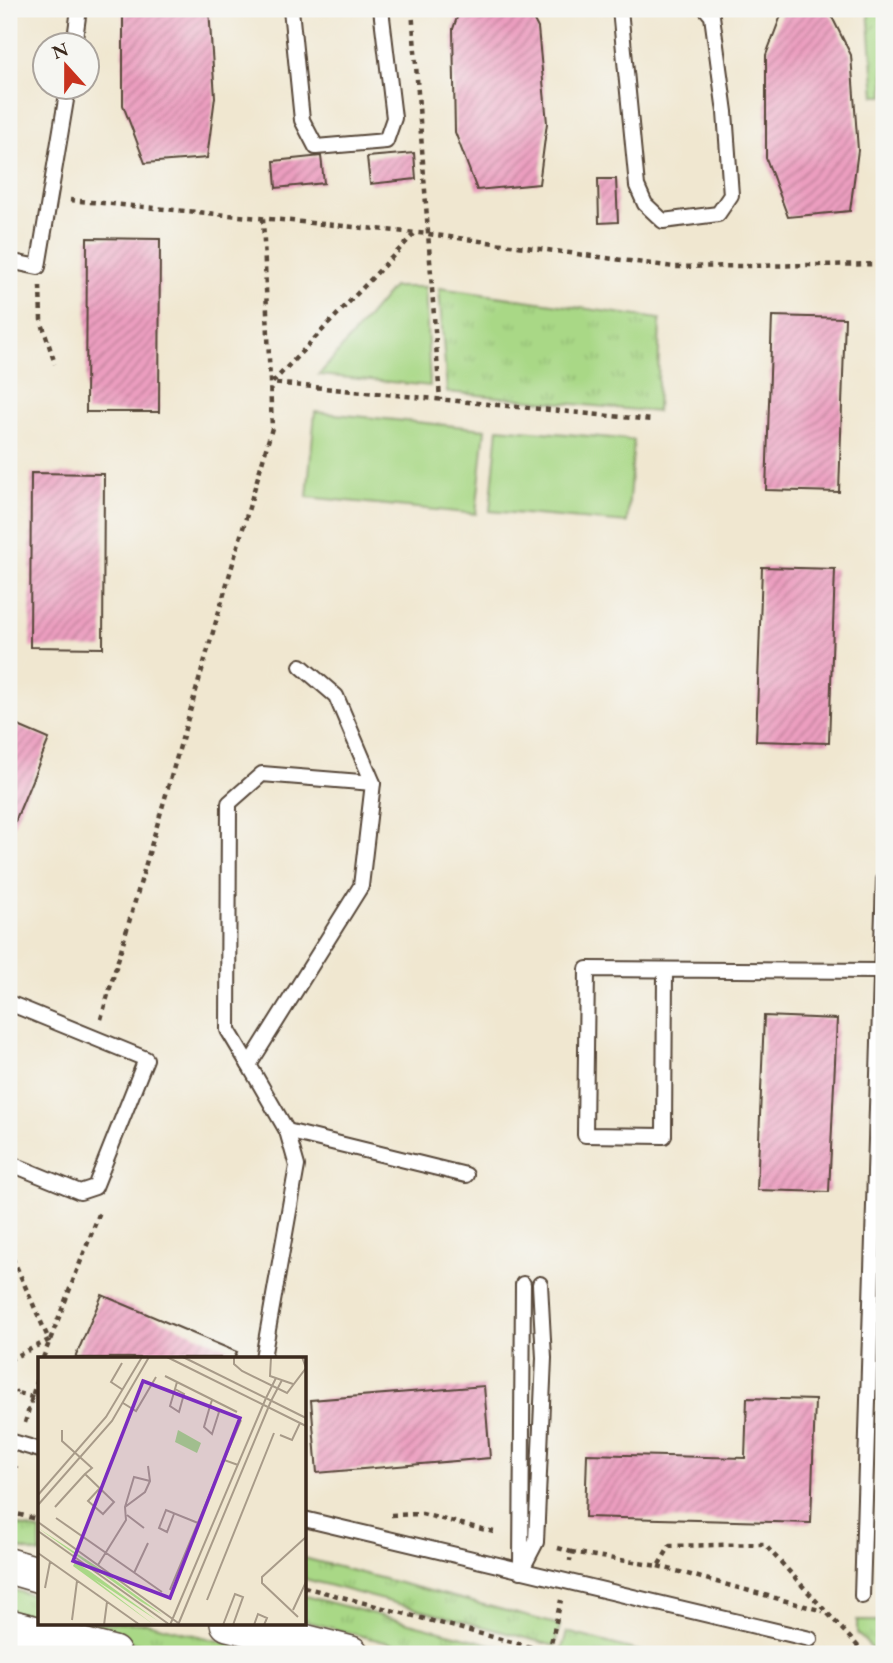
<svg xmlns="http://www.w3.org/2000/svg" width="893" height="1663" font-family="'EB Garamond',serif">
<style>
.grass{fill:url(#grass-tufts);stroke:#728152;stroke-width:2}
.pitch{fill:#a9d886;stroke:#728152;stroke-width:2}
.building{fill:url(#building-hatch)}
.lines{fill:none;stroke-linecap:round;stroke-linejoin:round}
.service-casing{stroke:#564639;stroke-width:18}
.tertiary-casing{stroke:#564639;stroke-width:38}
.path{stroke:#564639;stroke-width:4.5;stroke-dasharray:5 5;stroke-linecap:butt}
.service{stroke:#fff;stroke-width:14}
.tertiary{stroke:#fff;stroke-width:35}
.inset-road{fill:none;stroke:#a89b89;stroke-width:2}
.view{fill:#7b2cbf;fill-opacity:0.15;stroke:#7b2cbf;stroke-width:3.5}
.inset-edge{fill:none;stroke:#3b2a1e;stroke-width:3.5}
</style>
<defs>
<pattern id="grass-tufts" width="24" height="20" patternUnits="userSpaceOnUse" patternTransform="scale(1.75)"><rect width="24" height="20" fill="#a9d886"/><path d="M3 7l-1-3M5 7V3M7 7l1-3M15 17l-1-3M17 17v-4M19 17l1-3" fill="none" stroke="#92ba73"/></pattern>
<pattern id="building-hatch" width="6" height="6" patternUnits="userSpaceOnUse" patternTransform="scale(1.75)"><rect width="6" height="6" fill="#ec9ec0"/><path d="M-1 1l2-2M0 6l6-6M5 7l2-2" fill="none" stroke="#c0819b"/></pattern>
</defs>
<rect width="100%" height="100%" fill="#f6f6f2"/>
<filter id="ink" filterUnits="userSpaceOnUse"><feTurbulence type="fractalNoise" baseFrequency=".0143" numOctaves="2"/><feDisplacementMap in="SourceGraphic" scale="14" xChannelSelector="R" yChannelSelector="G"/><feConvolveMatrix kernelMatrix="1 2 1 2 8 2 1 2 1" color-interpolation-filters="sRGB"/></filter>
<filter id="wash" filterUnits="userSpaceOnUse"><feTurbulence type="fractalNoise" baseFrequency=".00686" numOctaves="4" result="noise"/><feDisplacementMap in="SourceGraphic" scale="28" xChannelSelector="R" yChannelSelector="G"/><feGaussianBlur stdDeviation="1.57" result="paint"/><feColorMatrix in="noise" values="0 0 0 0 0 0 0 0 0 0 0 0 0 0 0 0 0 1.4 0 .05"/><feComposite in="paint" operator="in"/></filter>
<g filter="url(#wash)">
<rect width="100%" height="100%" fill="#f0e7d0"/>
<!-- grass -->
<g class="grass">
<path d="M868,9H884V96H875Z"/>
<path d="M439,288L660,319L657,412L447,392Z"/>
<path d="M9,1523L40,1531V1554L9,1546Z"/>
<path d="M304,1558L560,1625L555,1646L305,1579Z"/>
<path d="M9,1589L40,1597V1620L9,1612Z"/>
<path d="M304,1596H305L529,1654H430L305,1621Z"/>
<path d="M857,1621H884V1654H877L857,1633Z"/>
<path d="M53,1623H147L271,1654H178Z"/>
<path d="M567,1632L649,1654H570L561,1652Z"/>
</g>
<!-- pitch -->
<g class="pitch">
<path d="M393,287H425L430,386L319,375Z"/>
<path d="M315,412L485,429L476,514L307,497Z"/>
<path d="M498,428L634,440L627,523L490,511Z"/>
</g>
<g id="blocks">
<!-- building -->
<g class="building">
<path d="M123,9H209L215,97L207,158L145,163L123,105Z"/>
<path d="M460,9H528L538,28L547,123L539,184L477,190L455,132L453,29Z"/>
<path d="M829,11L851,55L858,150L850,211L788,217L766,158V55L782,13Z"/>
<path d="M414,153L416,179L370,184L367,157Z"/>
<path d="M321,156L324,183L276,188L274,161Z"/>
<path d="M598,179H616L618,222L599,223Z"/>
<path d="M87,238L160,239L159,412H86Z"/>
<path d="M772,316L845,318L839,492L766,490Z"/>
<path d="M31,473L104,474L103,648L30,647Z"/>
<path d="M762,567L835,569L829,743L756,741Z"/>
<path d="M9,722L49,739L9,836Z"/>
<path d="M764,1016L837,1019L829,1192L757,1190Z"/>
<path d="M102,1295L237,1352L234,1358H75Z"/>
<path d="M484,1386L490,1458L317,1473L311,1400Z"/>
<path d="M747,1398L815,1400L811,1523L585,1517L587,1454L745,1458Z"/>
</g>
</g>
</g>
<g filter="url(#ink)">
<use href="#blocks" fill-opacity="0" stroke="#564639" stroke-width="2"/>
<g class="lines">
<defs>
<g id="service">
<path d="M291,9L302,120L316,147L386,141L394,118L381,9"/>
<path d="M620,9L637,186L645,204L663,221L718,214L731,195L725,112L712,16L706,9"/>
<path d="M74,46L79,9"/>
<path d="M9,261L38,267L68,88"/>
<path d="M665,970L664,1136L585,1135L587,969L882,971"/>
<path d="M9,1003L146,1059L95,1187L80,1192L9,1163"/>
<path d="M249,1065L228,1030L229,803L262,774L373,783"/>
<path d="M287,1131L466,1175"/>
<path d="M263,1358L297,1166L287,1131L249,1065L361,886L373,783L336,696L301,666"/>
<path d="M9,1441L40,1450"/>
<path d="M304,1519L810,1639"/>
<path d="M521,1566L523,1284"/>
<path d="M521,1571L536,1542L544,1358L540,1284"/>
<path d="M862,1596L884,879"/>
</g>
<g id="tertiary">
<path d="M9,1566L40,1575"/>
<path d="M228,1623L351,1654"/>
<path d="M9,1627L113,1654"/>
</g>
</defs>
<!-- service casing -->
<use href="#service" class="service-casing"/>
<!-- tertiary casing -->
<use href="#tertiary" class="tertiary-casing"/>
<!-- path -->
<g class="path">
<path d="M412,9L440,400"/>
<path d="M70,200L428,234L674,267L884,264"/>
<path d="M414,234L272,383L652,420"/>
<path d="M40,286L41,320L55,364"/>
<path d="M101,1019L272,428L263,218"/>
<path d="M43,1358L101,1209"/>
<path d="M9,1360L49,1340L9,1250"/>
<path d="M9,1382L16,1393"/>
<path d="M9,1391L40,1399"/>
<path d="M25,1423L40,1368"/>
<path d="M9,1507L16,1466"/>
<path d="M9,1512L40,1520"/>
<path d="M391,1515L422,1514L498,1533"/>
<path d="M558,1548L571,1552L570,1561"/>
<path d="M571,1552L658,1566L670,1546L764,1544L865,1654"/>
<path d="M658,1566L823,1611"/>
<path d="M304,1587L557,1654"/>
<path d="M549,1652L561,1600"/>
</g>
<!-- service -->
<use href="#service" class="service"/>
<!-- tertiary -->
<use href="#tertiary" class="tertiary"/>
</g>
</g>
<!-- overview -->
<g transform="translate(38 1357)">
<rect width="268" height="268" fill="#f0e7d0"/>
<path d="M140,73L163,86L159,96L137,85ZM0,171L58,209L125,258L102,244ZM37,205L53,215L120,264L56,222L116,268L35,209Z" fill="#a9d886"/>
<path class="inset-road" d="M129,0L268,69M145,0L268,61M196,0V7L204,14L249,36L268,11L264,0M233,0L232,19L255,27M84,6L73,25L85,33M127,19L199,55M137,32L146,37L141,55L132,49L137,32L139,25M228,41L238,21M233,44L244,23M85,46L98,54L118,20M172,49L181,55L174,77L166,70L172,49L174,43M24,73V84L54,111L47,117L76,145L65,157L50,144L62,131M242,78L254,83L262,66M200,108L186,103L203,63M0,138L68,60L104,0M0,148L74,64L111,0M17,150L47,117M87,150L96,120L112,124M136,157L129,175L121,171L128,153L160,166M89,158L106,171M18,161L124,235M0,165L143,268M0,174L132,268M0,196L102,268M60,208L88,163L87,150L107,135L112,124L110,109M96,216L110,186M7,231L12,205M132,233L186,103M169,243L236,76M255,253L268,225M260,260L224,226V220L268,180M34,263L39,224M66,268L69,245M132,268L228,41M140,268L233,44M185,268L197,237L205,240L195,268M216,268L220,257L229,261L226,268"/>
<path class="view" d="M105,24L202,61L132,241L35,204Z"/>
<rect width="268" height="268" class="inset-edge"/>
</g>
<!-- margin -->
<rect width="893" height="1663" fill="none" stroke="#f6f6f2" stroke-width="35"/>
<!-- north arrow -->
<g transform="translate(66 66) rotate(339)"><circle r="33" fill="#f6f6f2" stroke="#aba49d" stroke-width="2"/>
<path d="M0-5L12 26L0 18L-12 26Z" fill="#c8321e"/>
<text y="-10" font-size="19" font-weight="bold" text-anchor="middle" fill="#3b2a1e">N</text>
</g>
</svg>
